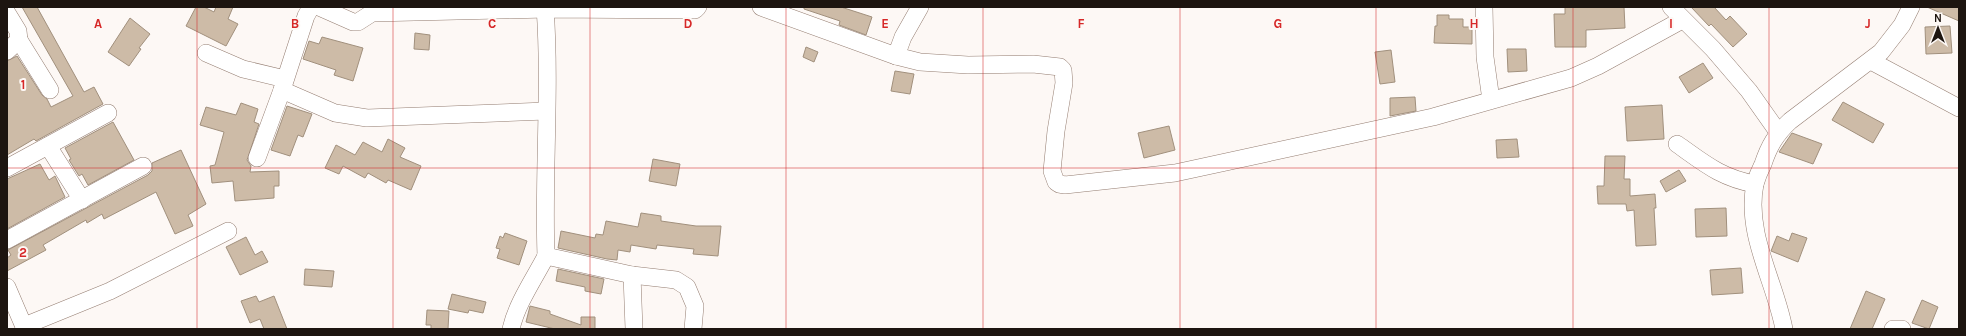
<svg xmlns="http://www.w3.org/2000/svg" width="1966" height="336" font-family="Karla,sans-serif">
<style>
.building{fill:#cdbba7;stroke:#a1907d}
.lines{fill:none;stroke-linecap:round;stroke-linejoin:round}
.minor-casing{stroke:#947d71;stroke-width:18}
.minor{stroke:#fff;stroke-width:17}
.grid{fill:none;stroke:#d62828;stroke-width:1;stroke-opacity:0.55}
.grid-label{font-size:13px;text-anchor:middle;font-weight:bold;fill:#d62828;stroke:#fdf8f5;stroke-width:4;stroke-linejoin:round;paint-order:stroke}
</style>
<rect width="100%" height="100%" fill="#fdf8f5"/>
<!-- building -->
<g class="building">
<path d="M22,7H37L84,92L94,87L103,104L36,141L34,139L7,155V61L17,56L42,95L47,99L51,107L73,96Z"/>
<path d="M196,7H204L214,12L216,7H233L228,19L238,24L226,46L186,26Z"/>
<path d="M804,7H841L872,17L866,35L839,25L840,21L804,9Z"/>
<path d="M1565,7H1624L1625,28L1586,30V47H1555L1554,14H1565Z"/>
<path d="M1691,7H1714L1726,20L1730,16L1747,34L1733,47L1711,24L1709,26Z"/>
<path d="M1927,7H1959V21Z"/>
<path d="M1437,15H1449V19H1463V27H1472V44L1434,43L1435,26H1437Z"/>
<path d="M130,18L150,34L139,48L141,49L129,66L108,52Z"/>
<path d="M1950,26L1952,53L1926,54L1925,27Z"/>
<path d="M415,33L430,35L429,50L414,49Z"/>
<path d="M322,37L363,48L353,81L334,75L336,70L303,59L309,41L319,44Z"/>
<path d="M806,47L818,52L814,62L803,57Z"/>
<path d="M1507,49H1526L1527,71L1508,72Z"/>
<path d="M1391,50L1395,82L1380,84L1375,52Z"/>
<path d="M1703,63L1713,78L1689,93L1679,77Z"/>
<path d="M895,71L914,74L910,94L891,91Z"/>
<path d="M1415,97L1416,111L1390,116V98Z"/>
<path d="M1843,102L1884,124L1873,143L1832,120Z"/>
<path d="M241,103L258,109L254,122L259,124L247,160L251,166L250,172L279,171V186H274V198L235,201L233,181L212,183L210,166L215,165L224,132L200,125L206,107L236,115Z"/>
<path d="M1662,105L1664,139L1627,141L1625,107Z"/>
<path d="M287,106L312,114L303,137L298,135L290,156L271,150Z"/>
<path d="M113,122L134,160L88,185L82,174L79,176L69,160L71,159L65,148Z"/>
<path d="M1169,126L1175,150L1144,158L1138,133Z"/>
<path d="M1792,133L1822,144L1813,164L1779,152Z"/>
<path d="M388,139L405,148L400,157L421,166L411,190L388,180L386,183L368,173L365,178L343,166L339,174L325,168L336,145L355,155L363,142L382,152Z"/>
<path d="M1517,139L1519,157L1497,158L1496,140Z"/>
<path d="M181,150L206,204L188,215L193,226L175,234L156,192L104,219L102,214L87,223L86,220L43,245L46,250L7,271V258L11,255L8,250L148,175L152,171V163Z"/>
<path d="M1605,156H1625L1624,179H1630V196L1655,194L1656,208H1654L1656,245L1636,246L1634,210L1627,211L1626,204H1598L1597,186H1604Z"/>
<path d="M653,159L680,164L676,186L649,181Z"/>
<path d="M40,164L49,180L55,176L65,197L7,229V179Z"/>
<path d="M1679,170L1686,181L1666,192L1660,181Z"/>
<path d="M1726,208L1727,236L1696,237L1695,209Z"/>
<path d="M641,213L661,216V221L696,226H721L718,256L693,254L694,249L657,245L656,249L631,245L630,252L618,250L617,260L607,259L558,248L561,231L595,238L596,234L603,235L606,221L638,227Z"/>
<path d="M505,233L527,241L519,265L497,258L500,249L496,248L500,236L503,238Z"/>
<path d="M1792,233L1807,238L1798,262L1771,251L1777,236L1789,241Z"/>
<path d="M246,237L255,255L262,251L268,262L240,275L226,247Z"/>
<path d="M1741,268L1743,293L1712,295L1710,270Z"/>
<path d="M305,269L334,271L332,287L304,285Z"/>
<path d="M558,269L604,279L601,294L585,291V287L556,281Z"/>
<path d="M1866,291L1885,299L1872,329H1850Z"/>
<path d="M452,294L486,302L483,313L469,310L468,313L448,309Z"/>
<path d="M256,296L259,302L274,296L287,329H264L260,319L250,323L241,301Z"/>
<path d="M1922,300L1938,307L1929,329L1912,323Z"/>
<path d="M530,306L550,311V314L581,325V317H595V329H555L526,322Z"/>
<path d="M427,310L449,311L448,329H431V325H426Z"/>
</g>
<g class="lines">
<defs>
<g id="minor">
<path d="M319,7L353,22H358L372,13L546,9L695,10L698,7"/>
<path d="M545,7C551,90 543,173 546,256L632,275L676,280L687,287L695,306L693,329"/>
<path d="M761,7L896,56L920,62L968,65L1033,64L1060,67L1063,70L1064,83L1056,131L1052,171L1056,182L1059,184L1065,185L1175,173L1433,117L1571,78L1598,66L1682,20"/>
<path d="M1484,7L1485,57L1491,100"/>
<path d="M1671,7L1713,49L1749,91L1778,132"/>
<path d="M7,13L18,31L19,40L7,51"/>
<path d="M19,40L50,90"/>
<path d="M206,53L243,69L285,79"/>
<path d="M896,56L903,37L920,7"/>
<path d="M1871,61L1959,108"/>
<path d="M282,90L335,113L367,118L546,111"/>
<path d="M1677,144C1704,163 1721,178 1755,184"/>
<path d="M48,146L82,200"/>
<path d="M257,158L282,90L306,16L311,7"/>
<path d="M7,168L108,113"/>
<path d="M7,240L143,166"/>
<path d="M632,275L634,329"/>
<path d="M7,287L25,329"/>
<path d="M24,326L110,291L228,231"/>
<path d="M511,329C517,303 534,279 546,256"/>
<path d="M1784,329C1775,281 1745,234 1755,184C1757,177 1760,170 1763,164C1769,146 1776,134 1790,121L1881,52L1902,25L1911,7"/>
<path d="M1893,329H1902"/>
</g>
</defs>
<!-- minor casing -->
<use href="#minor" class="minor-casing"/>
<!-- minor -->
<use href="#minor" class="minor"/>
</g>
<!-- grid -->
<path class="grid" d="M197,7V329M393,7V329M590,7V329M786,7V329M983,7V329M1180,7V329M1376,7V329M1573,7V329M1769,7V329M7,168H1959"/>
<g class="grid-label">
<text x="98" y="28">A</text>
<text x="295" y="28">B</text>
<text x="492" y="28">C</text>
<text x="688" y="28">D</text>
<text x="885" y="28">E</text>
<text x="1081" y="28">F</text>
<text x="1278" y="28">G</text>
<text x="1474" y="28">H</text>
<text x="1671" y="28">I</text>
<text x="1868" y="28">J</text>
<text x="23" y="89">1</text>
<text x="23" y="257">2</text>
</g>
<!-- border -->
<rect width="1966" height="336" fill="none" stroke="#1d1510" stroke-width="16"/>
<!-- north arrow -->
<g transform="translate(1938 28)" stroke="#fdf8f5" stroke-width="3" paint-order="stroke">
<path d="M0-3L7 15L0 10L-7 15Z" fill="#1d1510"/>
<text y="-6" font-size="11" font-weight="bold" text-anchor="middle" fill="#1d1510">N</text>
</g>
</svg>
